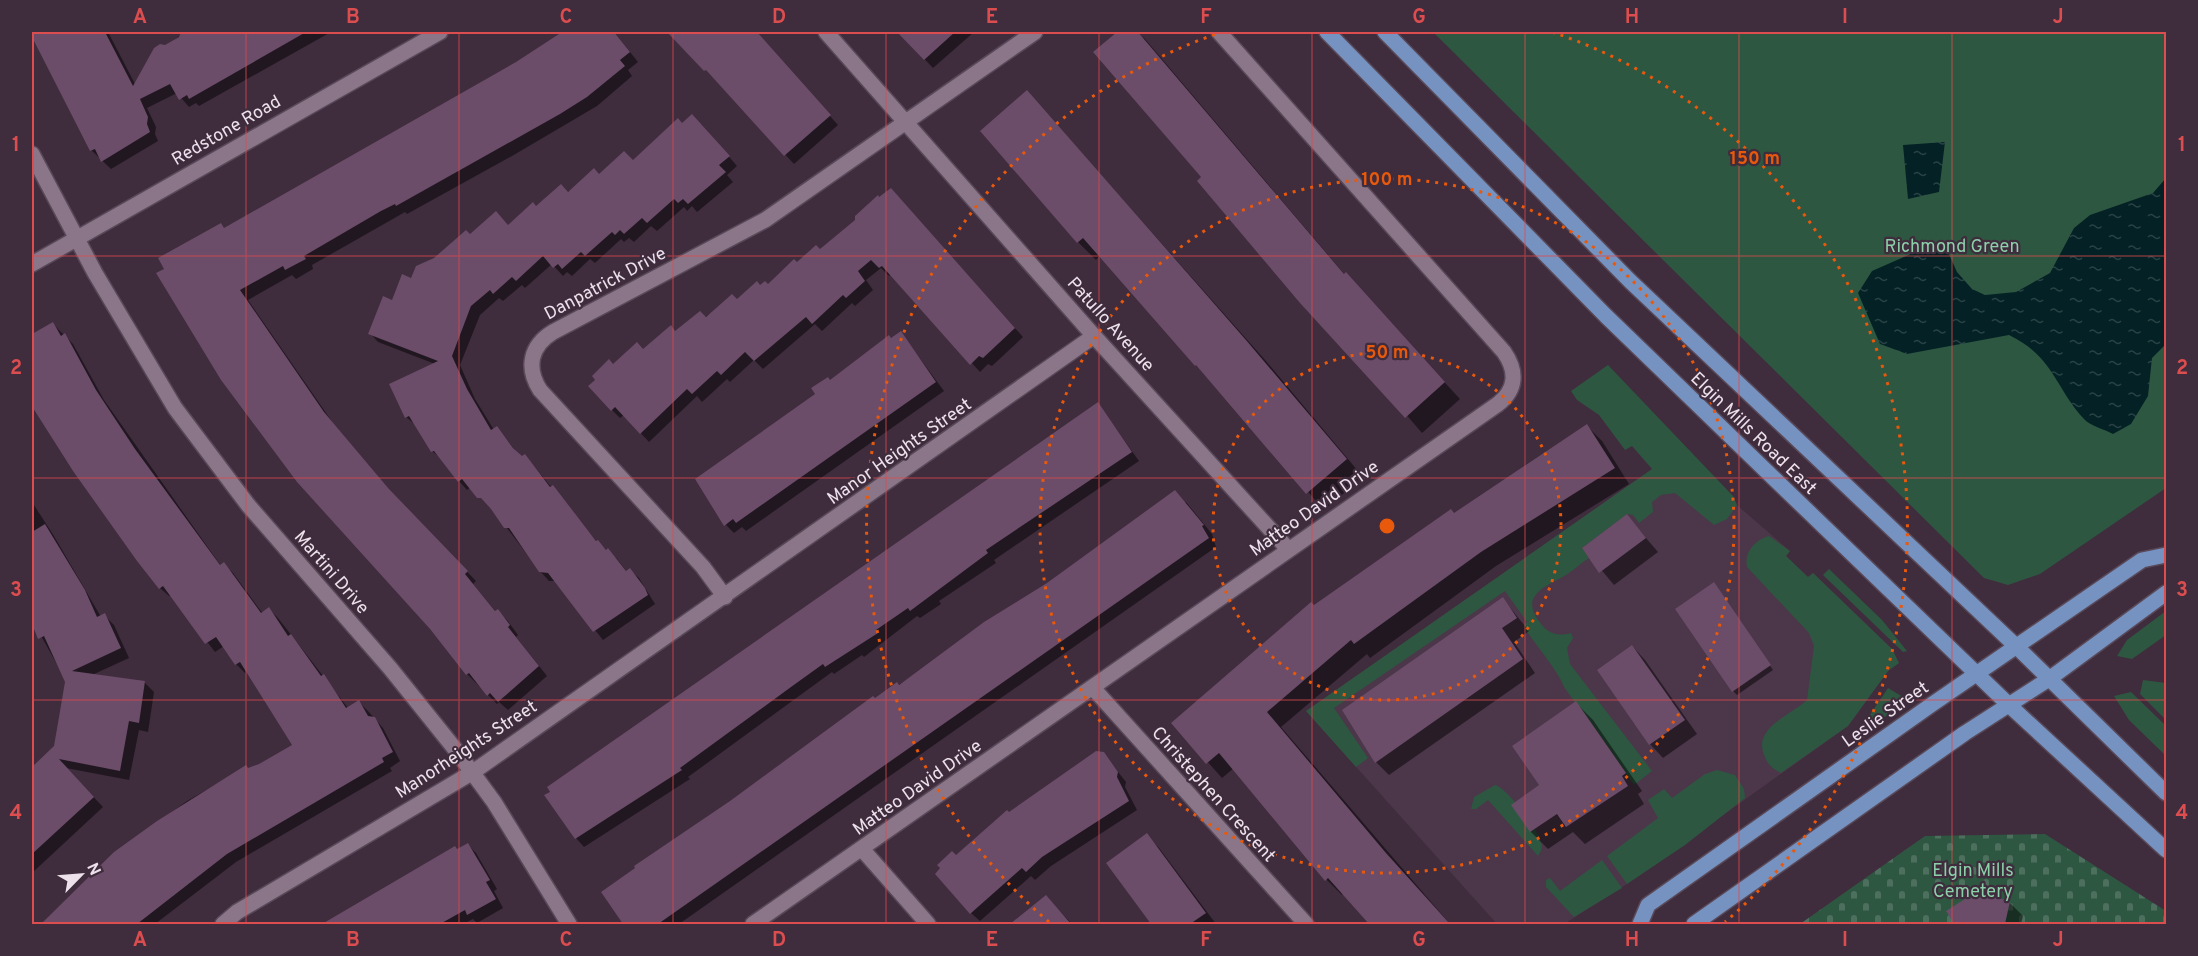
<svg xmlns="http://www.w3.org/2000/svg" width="2198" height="956" font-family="Overpass,sans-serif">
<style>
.built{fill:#4c364a}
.green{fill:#2e5741}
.cemetery{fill:url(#cemetery-stones)}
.water{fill:url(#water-ripples)}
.shadow{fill:#0007}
.building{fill:#6b4c69}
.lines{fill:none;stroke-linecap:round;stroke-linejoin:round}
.minor-casing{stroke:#594958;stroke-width:18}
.major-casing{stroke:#594958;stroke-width:18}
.minor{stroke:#8b7689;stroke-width:15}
.major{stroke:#7592c1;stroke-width:15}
.grid{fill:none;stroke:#db4d4f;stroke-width:1.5;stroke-opacity:0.55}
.ring{fill:none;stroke:#e8590c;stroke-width:3;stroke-dasharray:3 6}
.labels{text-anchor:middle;stroke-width:4.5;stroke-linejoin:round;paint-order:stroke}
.street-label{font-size:18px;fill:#ede1ec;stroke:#3f2c3d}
.park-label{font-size:18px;fill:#8bd0a9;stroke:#3f2c3d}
.centre{fill:#e8590c;stroke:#3f2c3d;stroke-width:3}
.ring-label{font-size:18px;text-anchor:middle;font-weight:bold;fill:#e8590c;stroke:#3f2c3d;stroke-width:4.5;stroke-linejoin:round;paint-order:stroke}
.neatline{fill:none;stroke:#db4d4f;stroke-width:2}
.grid-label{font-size:20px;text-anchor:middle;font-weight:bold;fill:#db4d4f}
</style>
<defs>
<pattern id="cemetery-stones" width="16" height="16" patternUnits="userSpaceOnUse" patternTransform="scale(1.5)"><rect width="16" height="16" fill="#2e5741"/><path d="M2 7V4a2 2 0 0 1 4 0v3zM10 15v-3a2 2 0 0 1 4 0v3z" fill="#4d6f5d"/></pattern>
<pattern id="water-ripples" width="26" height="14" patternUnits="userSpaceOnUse" patternTransform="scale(1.5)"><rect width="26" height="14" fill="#042225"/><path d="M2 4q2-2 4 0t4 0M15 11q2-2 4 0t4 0" fill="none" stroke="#294245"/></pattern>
</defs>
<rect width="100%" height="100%" fill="#3f2c3d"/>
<!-- built -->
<path class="built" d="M1661,463L1733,496L1737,505L1790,551L1786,556L1808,577L1813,573L1892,649L1899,663L1888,671L1848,726L1627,884L1564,924H1497L1306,711Z"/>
<!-- green -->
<g class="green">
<path d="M1433,32H2166V488L2040,574L2008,585L1984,578Z"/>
<path d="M1608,365L1733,496L1737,505L1727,519L1714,525L1675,493L1661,495L1652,502L1653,512L1639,523L1633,515L1627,514L1582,548L1589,558C1581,563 1574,570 1566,575C1545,587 1517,596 1542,625C1550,635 1560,636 1571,633L1573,638L1567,648L1570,664L1652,771L1634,785L1564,687C1561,675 1532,640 1523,626L1527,622L1505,591L1334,708L1368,758L1356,767L1306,711L1652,469L1632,446L1625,450L1599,415L1577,400L1571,391Z"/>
<path d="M1769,536L1790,551L1786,556L1808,577L1813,573L1892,649L1899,663L1888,671L1848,726L1781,773C1773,769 1768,765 1765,757C1751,728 1790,716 1807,700L1814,646L1809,633L1747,567C1744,552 1755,540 1769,536Z"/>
<path d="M1829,569L1882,620L1907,651L1903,652L1823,575Z"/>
<path d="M2166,611V635L2132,659L2117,656L2127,640Z"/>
<path d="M2143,680L2166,683V720L2140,694Z"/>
<path d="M1888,688L1903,697C1891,716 1873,726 1855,737Z"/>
<path d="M2131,692L2166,726V756L2129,720L2114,696Z"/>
<path d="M1717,770L1735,775L1744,789L1745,798L1685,845L1627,884L1607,856L1658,818L1648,800L1664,789L1672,798L1705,774Z"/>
<path d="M1495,785C1507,788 1538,829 1541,843C1543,848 1541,851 1538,856L1488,800L1476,809H1471L1474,797Z"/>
<path d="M1602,860L1622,888L1574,917L1546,887V880L1550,878L1560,891Z"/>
</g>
<!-- cemetery -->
<path class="cemetery" d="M2045,834L2166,911V924H1800L1925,836Z"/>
<!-- water -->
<g class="water">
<path d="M1945,142L1939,192L1908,199L1903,145Z"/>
<path d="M2166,178V344L2152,358L2148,396L2131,424L2113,434C2104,429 2090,426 2084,419C2054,386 2054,357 2009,335L1907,354L1880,344L1858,293L1872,271L1931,245L1944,243L1957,272L1972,289L1985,295L2016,292L2050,273L2074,228L2090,215L2153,193Z"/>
</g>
<!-- shadow -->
<g class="shadow">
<path d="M32,32H108L135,84L165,47L185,32H331L199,106L196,103L189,107L177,93L147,108L156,127L155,134L158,141L111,169L91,150Z"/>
<path d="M565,32H614L638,62L628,70L632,76L597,106L512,156L407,214L405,212L391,220L312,265L313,269L296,279L292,275L248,300L333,423L398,500L476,581L473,584L496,612L498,611L507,620L518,635L516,637L547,676L508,710L499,702L497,704L467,674L208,358L225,229L517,63Z"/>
<path d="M672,32H754L838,125L794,164Z"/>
<path d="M899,32H974L933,68Z"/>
<path d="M1119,32H1137L1145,39L1345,275L1460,399L1422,433L1095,52Z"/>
<path d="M1027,92L1266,361L1363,477L1324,510L1100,255L1096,260L1078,242L982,131Z"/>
<path d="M682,124H701L737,166L727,175L733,182L697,212L692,206L687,211L684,207L657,231L651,226L634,242L629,238L624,242L621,239L595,263L590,259L572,276L567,272L563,276L552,264L525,288L522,285L503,301L499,298L480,315L460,365L475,399L494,430L497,428L520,456H525L533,465L597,542L617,559L627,572L630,570L639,578L655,604L603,640L556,581H549L540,571L490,506L471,487L467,490L459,481L442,459L432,451L416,425L406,417L435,364L378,342L370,333L393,302L435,259L470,236L508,227L536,208L599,176L633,162Z"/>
<path d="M899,198L1023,337L992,366L988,364L980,372L891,274L889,276L881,268L866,280L873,290L855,306L852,303L822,331L815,324L763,369L754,360L730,382L727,379L702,402L697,396L649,442L624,415L620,418L612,410L613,366L761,287L768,286Z"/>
<path d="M53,324L73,344L104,400L221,566L224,564L233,573L263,614L269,609L278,618L348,708L359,702L368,711L383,728L400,761L390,768L392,771L236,862L155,924H43L115,853L187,801L246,767L249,770L294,746L248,671L245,673L236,664L224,646L215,652L171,595L169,596L160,588L35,407L32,401V336Z"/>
<path d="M901,333L944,391L746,531L742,527L734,533L726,525L817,394L830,381Z"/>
<path d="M1098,404L1139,461L994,560L996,563L939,601L941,604L920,618L917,616L864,657L862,655L834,674L832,672L688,777L690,779L584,847L576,838Z"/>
<path d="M1587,426L1602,441L1629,484L1496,566L1370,658L1367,654L1281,727L1450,924H1371L1343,893L1342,895L1327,880L1234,768L1222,778L1173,723L1314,607Z"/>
<path d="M32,502L54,536L101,617L104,615L114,625L129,658L92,675L144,682L154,692L148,732L139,730L129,780L66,768L103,807L32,873V769L55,747L67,682L32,620Z"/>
<path d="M1186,502L1212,534L1216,547L679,924H624L603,893L875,700Z"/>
<path d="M1627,516L1658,552L1614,585L1584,549Z"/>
<path d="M1717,588L1773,670L1737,695L1733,691Z"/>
<path d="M1503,599L1529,631L1514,642L1535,673L1389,775L1376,762Z"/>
<path d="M1632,646L1645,660L1697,734L1663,758L1650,744L1599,670Z"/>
<path d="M1576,703L1593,720L1642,791L1638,794L1644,804L1585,844L1573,832L1548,849L1531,832L1513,805L1541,785Z"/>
<path d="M1103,753L1126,782L1125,787L1137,810L1051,866L1035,880L1031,876L980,921L971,913L956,857L1009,814Z"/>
<path d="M1146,835L1159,848L1216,924H1153L1108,863Z"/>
<path d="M467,844L476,853L497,889L494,891L503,908L477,923L473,919L463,924H324Z"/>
<path d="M1046,897L1072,924H1012Z"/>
<path d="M2010,903L2023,916L2021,924H1956L1948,912Z"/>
</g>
<!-- building -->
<g class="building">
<path d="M32,32H105L133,86L154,48L160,44L165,45L179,37L181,32H306L189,99L187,95L179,100L170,84L140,99L148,117L147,124L150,132L101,162L95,149L90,151L32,37Z"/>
<path d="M562,32H614L630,52L620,60L625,66L587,97L560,114L396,206L395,204L381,211L304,256L306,259L285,270L283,266L240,290L324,412L389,489L468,571L465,574L495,611L498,609L510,625L508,627L539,666L498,702L490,693L487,696L469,673L466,675L430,629L297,482L221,380L156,273L164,269L158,258L221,223L224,228L516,62Z"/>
<path d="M667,32H757L831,115L784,156L706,70L704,71Z"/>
<path d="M897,32H955L924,60Z"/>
<path d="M1117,32H1138L1344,274L1346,272L1445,382L1405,418L1300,303L1197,181L1201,177L1093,52Z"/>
<path d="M1027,90L1246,340L1347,459L1306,494L1196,365L1195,366L1083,238L1077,243L980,131Z"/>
<path d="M692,114L730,156L719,165L726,172L688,204L683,199L678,203L674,199L647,223L642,218L624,234L620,230L615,235L612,232L585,256L581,252L562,269L558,264L553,268L543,256L516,281L512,277L493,294L490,290L471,306L452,356L467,389L491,430L497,426L513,448L522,456L525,454L550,487L553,485L596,541L598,540L606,550L608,548L626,571L630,568L645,588L648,595L593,632L548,573L539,572L509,528H504L491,509L481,498H477L462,479L458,482L434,451L431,452L409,416L405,418L389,384L438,361L368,334L383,296L392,300L402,274L411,278L416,266L434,258L466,230L470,234L496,211L508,225L533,202L536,206L561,184L568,192L594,168L599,174L624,151L633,160L678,118L682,123Z"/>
<path d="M891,188L1015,328L983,358L979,356L970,365L882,266L879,268L871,260L858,271L865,281L846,298L843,295L812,324L806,317L754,361L745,352L721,375L717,371L692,394L687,389L640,434L615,407L611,411L588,386L595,380L592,376L609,359L613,364L637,342L643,349L671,325L675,331L700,311L706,317L732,294L737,299L757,281L760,285L765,281L768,284L794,259L797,262L816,245L820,249L855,220V216L878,195L879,197Z"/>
<path d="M53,322L61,336L65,333L96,390L135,449L220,565L224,562L261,613L269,607L288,636L291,634L321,676L324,674L346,708L359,700L368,716L375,717L393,752L382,758L384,762L227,854L137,924H41L114,852L157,821L246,765L248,768L259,764L292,745L240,662L235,665L216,637L205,644L163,586L159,589L137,561L73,471L33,408L32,334Z"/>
<path d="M901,331L936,382L736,523L733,519L724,526L695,479L815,394L811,388L828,377L830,380L889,335L891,338Z"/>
<path d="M1098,402L1132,452L986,550L988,553L910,611L908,608L876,630L878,633L825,667L823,664L791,687L680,768L682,770L575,839L544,795L550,792L547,787Z"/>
<path d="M1587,424L1615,468L1481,552L1354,644L1351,640L1267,712L1386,853L1450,924H1369L1328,878L1325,881L1219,753L1206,764L1171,723L1311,602L1314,605L1451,509L1454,513Z"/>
<path d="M1175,490L1204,525L1202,526L1209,538L658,924H623L601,892L635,868L634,866L730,801L873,696L875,698L897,682L899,685L984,622L1047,583Z"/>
<path d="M1627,514L1646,538L1599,573L1582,548Z"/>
<path d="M45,524L85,590L97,617L105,613L121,648L72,671L145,681L139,723L129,721L120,771L59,759L94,797L32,854V767L54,746L65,682L44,636L38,639L32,624V532Z"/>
<path d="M1714,582L1771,665L1732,692L1675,609Z"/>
<path d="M1503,597L1517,618L1502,628L1523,659L1375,763L1342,710Z"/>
<path d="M1632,645L1685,720L1649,745L1597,670Z"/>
<path d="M1576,701L1626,773L1622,776L1628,786L1566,827L1557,814L1530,832L1511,805L1539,785L1512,746Z"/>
<path d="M1096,751L1104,752L1118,772L1117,777L1129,801L1042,857L1026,872L1022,868L970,914L935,874L940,868L937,865L952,851L956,855L1007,810L1009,812Z"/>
<path d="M1147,833L1206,913L1190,924H1151L1106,863Z"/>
<path d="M468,843L490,880L486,882L496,899L467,915L465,910L440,924H322L455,846L457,849Z"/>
<path d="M1046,895L1071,924H1010Z"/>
<path d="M1986,895L2010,901L2005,924H1954L1946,911L1965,899Z"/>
</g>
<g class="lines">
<defs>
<g id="minor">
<path d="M826,32L1094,336L1288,549"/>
<path d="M32,154L95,273L175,408L248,505L390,668L455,749L494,802L569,924"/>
<path d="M32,264L440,32"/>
<path d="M725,597L703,567L540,390C526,368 530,346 553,332L765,220L1035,32"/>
<path d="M1093,688L1306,924"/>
<path d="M862,849L928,924"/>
<path d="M223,924L237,912L473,772L1094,336"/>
<path d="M753,924L1498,404C1517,389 1517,371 1504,352L1219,32"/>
</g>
<g id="major">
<path d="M1327,32L1606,316L1787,491L2009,705L2166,850"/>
<path d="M1385,32L1630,281L2018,648L2166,793"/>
<path d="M1640,924L1648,905L1931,705L2142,560L2166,555"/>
<path d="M1694,924L1965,733L2049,679L2166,593"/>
</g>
</defs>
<!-- minor casing -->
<use href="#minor" class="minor-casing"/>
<!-- major casing -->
<use href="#major" class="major-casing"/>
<!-- minor -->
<use href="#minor" class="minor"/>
<!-- major -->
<use href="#major" class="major"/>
</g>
<!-- grid -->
<path class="grid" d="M246,32V924M459,32V924M673,32V924M886,32V924M1099,32V924M1312,32V924M1525,32V924M1739,32V924M1952,32V924M32,256H2166M32,478H2166M32,700H2166"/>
<!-- distance rings -->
<g class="ring">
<circle cx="1387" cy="526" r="174"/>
<circle cx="1387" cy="526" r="347"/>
<path d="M1049 922A521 521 0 0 1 1222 32M1552 32A521 521 0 0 1 1725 922"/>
</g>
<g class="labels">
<!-- street labels -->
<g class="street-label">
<text transform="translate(226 130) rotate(-30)" y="6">Redstone Road</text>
<text transform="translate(605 283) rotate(-28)" y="6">Danpatrick Drive</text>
<text transform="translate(1111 324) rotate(48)" y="6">Patullo Avenue</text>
<text transform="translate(1754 433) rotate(44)" y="6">Elgin Mills Road East</text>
<text transform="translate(899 451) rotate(-35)" y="6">Manor Heights Street</text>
<text transform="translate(1314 508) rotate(-35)" y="6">Matteo David Drive</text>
<text transform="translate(332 572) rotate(49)" y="6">Martini Drive</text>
<text transform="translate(1885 714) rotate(-35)" y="6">Leslie Street</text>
<text transform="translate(466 749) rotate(-33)" y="6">Manorheights Street</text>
<text transform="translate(917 787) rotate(-35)" y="6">Matteo David Drive</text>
<text transform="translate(1214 794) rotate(48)" y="6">Christephen Crescent</text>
</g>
<!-- park labels -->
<g class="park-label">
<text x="1952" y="252">Richmond Green</text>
<text x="1973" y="876">Elgin Mills<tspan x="1973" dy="21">Cemetery</tspan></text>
</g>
</g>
<circle cx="1387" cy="526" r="9" class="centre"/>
<g class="ring-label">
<text x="1755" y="164">150 m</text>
<text x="1387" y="185">100 m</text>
<text x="1387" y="358">50 m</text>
</g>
<!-- border -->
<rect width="2198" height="956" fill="none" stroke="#3f2c3d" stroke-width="66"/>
<!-- north arrow -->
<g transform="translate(81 875) rotate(65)" stroke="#3f2c3d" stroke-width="4.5" paint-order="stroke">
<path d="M0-4.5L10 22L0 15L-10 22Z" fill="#ede1ec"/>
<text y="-9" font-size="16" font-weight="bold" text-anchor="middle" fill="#ede1ec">N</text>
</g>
<rect x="33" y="33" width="2132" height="890" class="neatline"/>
<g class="grid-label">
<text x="140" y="23">A</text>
<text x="353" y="23">B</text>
<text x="566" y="23">C</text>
<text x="779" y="23">D</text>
<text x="992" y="23">E</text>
<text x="1206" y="23">F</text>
<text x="1419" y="23">G</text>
<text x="1632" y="23">H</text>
<text x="1845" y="23">I</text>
<text x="2058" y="23">J</text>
<text x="16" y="151">1</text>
<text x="2182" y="151">1</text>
<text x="16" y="374">2</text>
<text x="2182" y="374">2</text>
<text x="16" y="596">3</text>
<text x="2182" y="596">3</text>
<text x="16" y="819">4</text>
<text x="2182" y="819">4</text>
<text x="140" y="946">A</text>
<text x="353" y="946">B</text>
<text x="566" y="946">C</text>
<text x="779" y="946">D</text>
<text x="992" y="946">E</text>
<text x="1206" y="946">F</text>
<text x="1419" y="946">G</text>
<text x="1632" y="946">H</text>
<text x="1845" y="946">I</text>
<text x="2058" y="946">J</text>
</g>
</svg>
